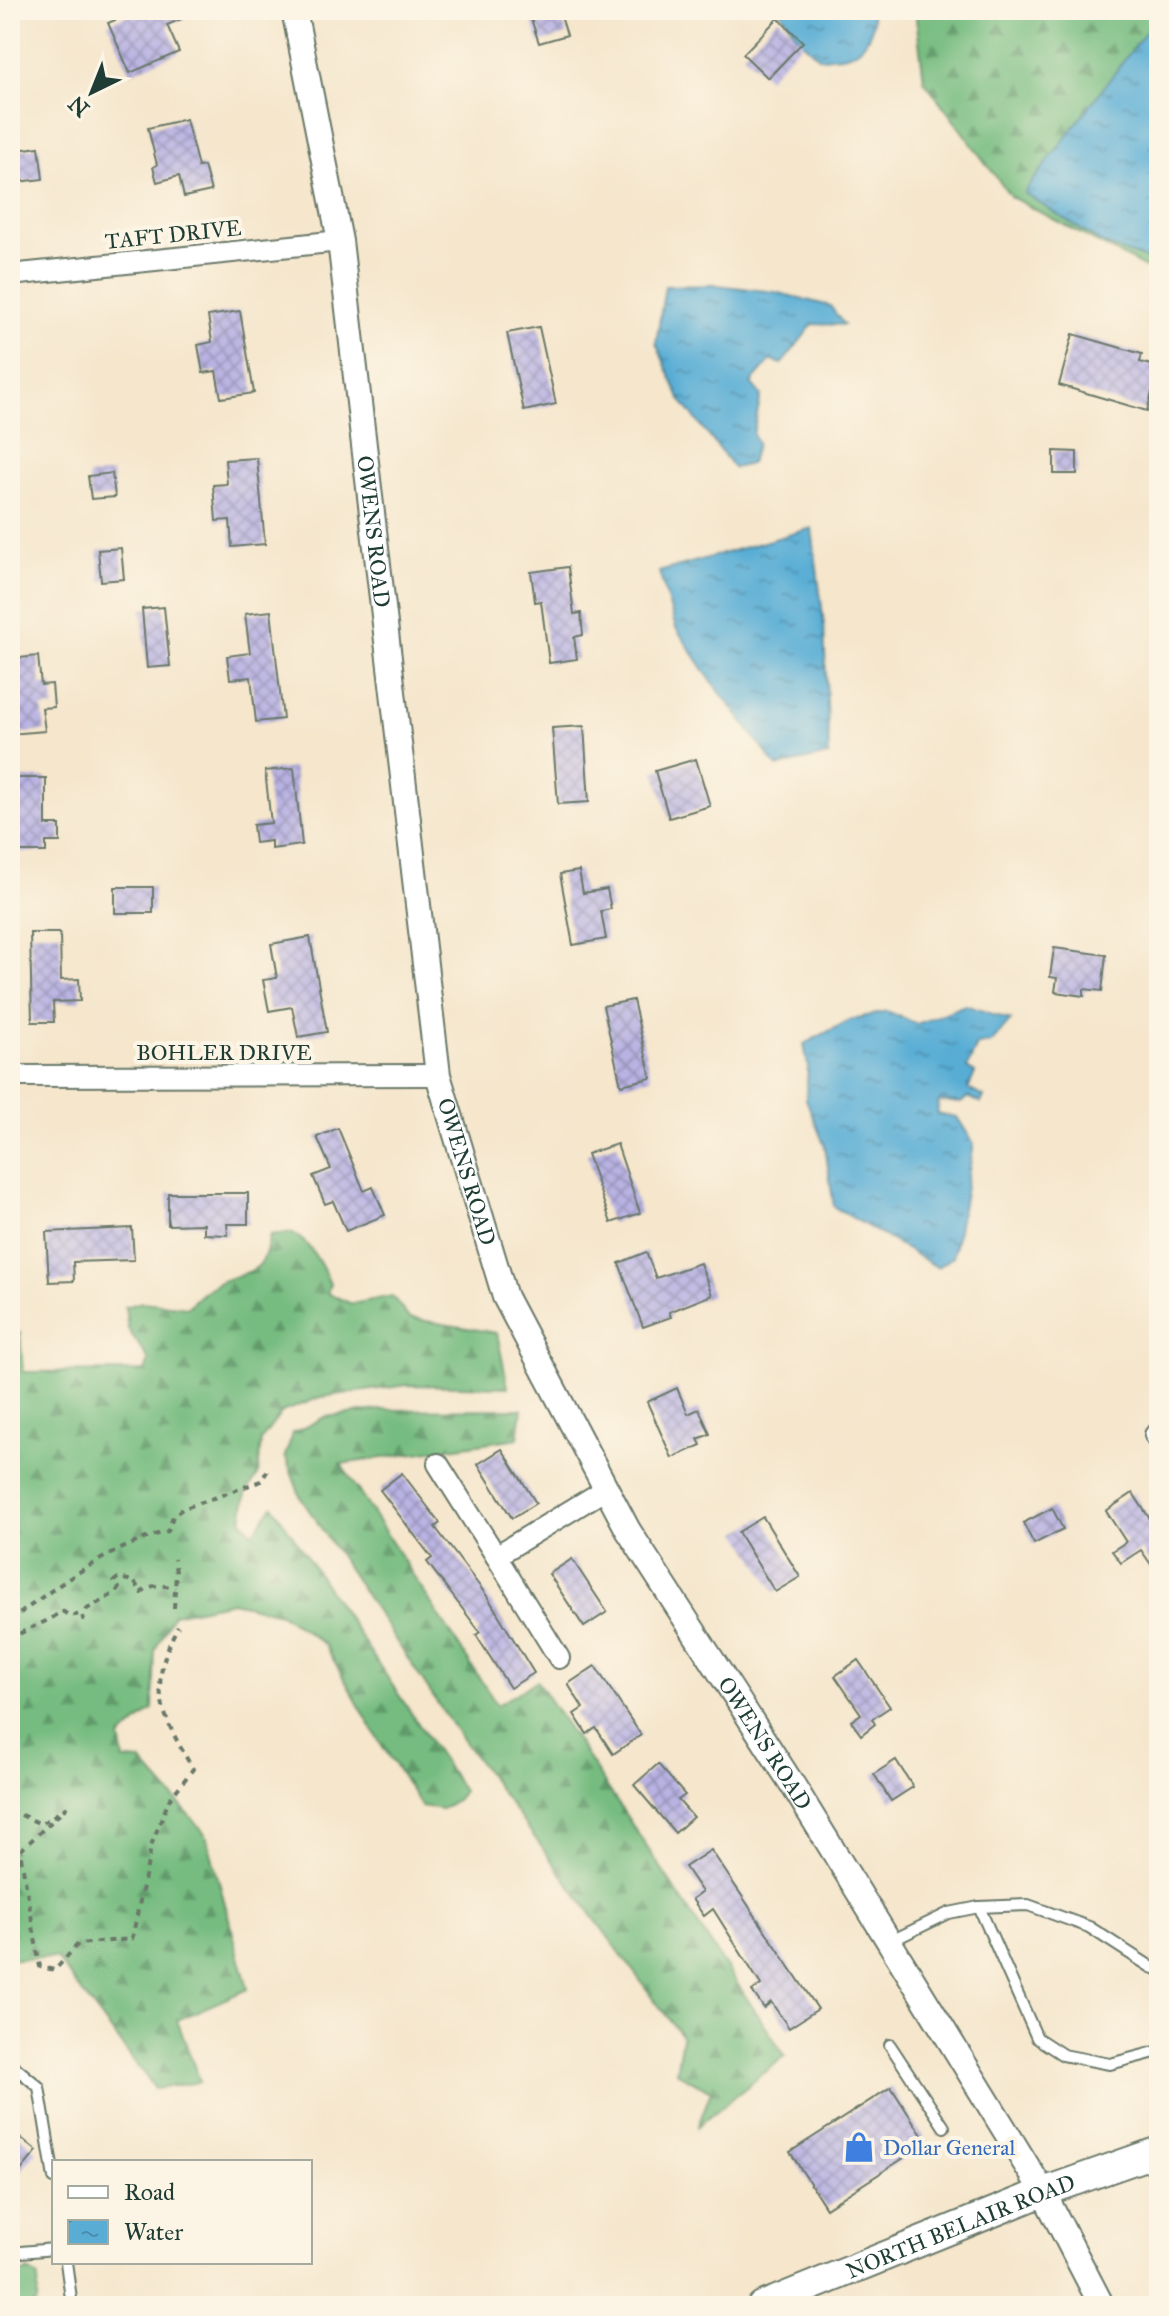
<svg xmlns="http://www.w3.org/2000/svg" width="1169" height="2316" font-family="'IM FELL Great Primer',serif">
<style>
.forest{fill:url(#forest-firs);stroke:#4a7c5a;stroke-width:2}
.water{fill:url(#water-ripples);stroke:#3c7584;stroke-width:2}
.building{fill:url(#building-cross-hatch)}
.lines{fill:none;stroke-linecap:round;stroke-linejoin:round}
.service-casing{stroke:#6a7869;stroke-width:14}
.minor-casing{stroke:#6a7869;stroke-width:24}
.tertiary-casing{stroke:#6a7869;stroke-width:28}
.secondary-casing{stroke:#6a7869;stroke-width:32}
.path{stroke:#6a7869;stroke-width:4;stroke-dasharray:6 6;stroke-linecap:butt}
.service{stroke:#fff;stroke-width:10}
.minor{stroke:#fff;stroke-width:20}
.tertiary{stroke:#fff;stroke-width:24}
.secondary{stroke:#fff;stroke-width:28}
.labels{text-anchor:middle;stroke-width:8;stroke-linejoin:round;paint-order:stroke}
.street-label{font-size:22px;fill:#1f3d34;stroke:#fcf5e5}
.shop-label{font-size:22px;fill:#366cbe;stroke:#fcf5e5;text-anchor:start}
</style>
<defs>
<pattern id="forest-firs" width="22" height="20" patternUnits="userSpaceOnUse" patternTransform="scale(2)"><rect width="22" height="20" fill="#76bc80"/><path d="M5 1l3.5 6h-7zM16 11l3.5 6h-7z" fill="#609a6a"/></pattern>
<pattern id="water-ripples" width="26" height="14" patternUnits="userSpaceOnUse" patternTransform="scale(2)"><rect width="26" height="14" fill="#59add5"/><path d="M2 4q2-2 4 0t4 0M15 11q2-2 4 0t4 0" fill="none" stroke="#498eae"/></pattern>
<pattern id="building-cross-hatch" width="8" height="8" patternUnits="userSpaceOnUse" patternTransform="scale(2)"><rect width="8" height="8" fill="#b9b3e3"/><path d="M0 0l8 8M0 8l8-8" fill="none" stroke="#9693b9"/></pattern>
</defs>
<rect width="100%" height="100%" fill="#fcf5e5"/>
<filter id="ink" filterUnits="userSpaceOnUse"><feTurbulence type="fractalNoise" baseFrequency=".0125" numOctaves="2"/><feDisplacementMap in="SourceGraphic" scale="16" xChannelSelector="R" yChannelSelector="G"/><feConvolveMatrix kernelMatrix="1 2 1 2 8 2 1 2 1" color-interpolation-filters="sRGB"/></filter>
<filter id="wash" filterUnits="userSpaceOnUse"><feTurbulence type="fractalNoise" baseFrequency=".006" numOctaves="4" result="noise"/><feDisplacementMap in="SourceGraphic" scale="32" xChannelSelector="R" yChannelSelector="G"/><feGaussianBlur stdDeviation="1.8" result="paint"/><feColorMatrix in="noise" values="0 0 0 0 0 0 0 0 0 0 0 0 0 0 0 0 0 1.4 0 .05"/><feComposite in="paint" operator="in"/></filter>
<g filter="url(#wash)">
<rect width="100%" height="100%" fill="#f5e6cc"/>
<!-- forest -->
<g class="forest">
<path d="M915,10H1159V275L1011,197L924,80Z"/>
<path d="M291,1233C310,1241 322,1265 330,1284L327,1293L352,1304L392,1296L409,1318L497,1333L508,1387L408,1385L321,1397L282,1412L261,1440L258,1475L246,1494L242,1520L253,1533L273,1506L463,1791L457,1799L442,1809L421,1806L378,1739L325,1645L280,1613L232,1602L173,1614L155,1650L153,1709L120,1738L124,1760L141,1761L206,1834L248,1989L177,2020L200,2082L155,2089L56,1958L10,1959V1333H20L23,1372L145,1371L149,1360L128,1329L125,1307L142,1302L188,1307C197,1297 206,1289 218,1283C252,1267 262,1279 270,1235Z"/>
<path d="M522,1409L518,1438L341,1464L497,1705L537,1681L785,2056L698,2126L711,2091L676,2072L682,2037L456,1731L301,1498L285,1456L293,1433L325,1417L378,1410Z"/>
<path d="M10,2266L11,2277L28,2271L39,2277L37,2302L34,2306H10Z"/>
</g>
<!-- water -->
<g class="water">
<path d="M776,10H870C878,27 865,51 846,55C838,57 829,57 820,58L799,39L781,12Z"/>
<path d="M1159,14V264L1104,244L1024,193Z"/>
<path d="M717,285L775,292L830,306L844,325L813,324L782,364L771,360L751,383L761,395L753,434L757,444L750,464L734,468L680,399L656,343L665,286Z"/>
<path d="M812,528L824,624L829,755L777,767L710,679L676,628L659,572Z"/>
<path d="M965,1005L1011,1020L991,1043L977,1045L967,1068L975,1073L968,1089L984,1097L981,1103L968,1097L961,1103L939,1101L937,1114L957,1117L974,1144L953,1257L937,1267L834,1207L825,1147L806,1099L808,1066L804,1044L850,1020L887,1011L917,1024Z"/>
</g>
<g id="blocks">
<!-- building -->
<g class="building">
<path d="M139,10H203L167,25L179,52L130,73L108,23Z"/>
<path d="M528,10H559L567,35L539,43Z"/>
<path d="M778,18L803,42L768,78L743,54Z"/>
<path d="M186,119L198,167L204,166L211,191L184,197L179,176L157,182L153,167L157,165L148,128Z"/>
<path d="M39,147L43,179L10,183V151Z"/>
<path d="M240,311L254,393L221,398L216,371L203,373L198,345L212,342L208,316Z"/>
<path d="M539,327L556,404L524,411L507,333Z"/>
<path d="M1073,334L1142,354L1140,362L1159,367L1147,411L1059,385Z"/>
<path d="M1054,451L1077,452V474H1054Z"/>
<path d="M257,458L265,544L232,547L230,520L216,521L213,485L227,484L225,460Z"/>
<path d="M112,473L115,497L91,499L88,476Z"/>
<path d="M121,548L124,579L101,581L98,550Z"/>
<path d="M568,567L574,614L581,613L583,635L574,637L577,659L549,663L541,601L535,602L531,572Z"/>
<path d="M164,607L170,666L147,668L142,609Z"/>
<path d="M271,611L283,719L256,722L251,677L230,679L227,656L250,653L245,614Z"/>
<path d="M38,656L41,685L52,684L54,707L42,708L45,731L10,734V659Z"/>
<path d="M584,726L589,802L558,804L552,728Z"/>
<path d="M696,759L710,806L669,818L655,771Z"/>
<path d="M294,768L302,845L271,849V841L255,843L253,825L271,823L265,771Z"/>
<path d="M16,778H46V825H60V842H46V852H17Z"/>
<path d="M579,871L583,893L607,889L611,909L601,911L606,939L573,945L560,874Z"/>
<rect x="115" y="887" width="38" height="26"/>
<path d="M30,933H60L61,980L79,979L80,1001L53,1002L54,1022H32Z"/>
<path d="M310,937L327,1032L298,1037L292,1007L269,1011L263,980L277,978L271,944Z"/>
<path d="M1054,948L1106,955L1102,991L1084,989V996L1055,992L1057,978L1050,977Z"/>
<path d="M633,1000L651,1078L621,1085L603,1006Z"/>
<path d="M338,1128L364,1191L373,1187L385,1215L346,1231L333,1201L325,1204L313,1176L331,1169L317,1137Z"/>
<path d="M617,1144L640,1213L611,1223L587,1154Z"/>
<path d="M168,1193H248V1224H227L228,1235L204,1234V1224L168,1225Z"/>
<path d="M132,1228L134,1260L73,1262L74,1281L49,1282L46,1232Z"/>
<path d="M646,1252L656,1278L700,1263L712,1295L669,1312L671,1317L643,1327L619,1263Z"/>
<path d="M677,1388L688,1414L699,1409L710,1434L698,1439L701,1445L672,1458L647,1402Z"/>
<path d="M502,1449L536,1503L512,1518L478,1464Z"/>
<path d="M402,1473L440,1523L435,1527L487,1596L534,1673L510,1688L476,1635L480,1632L427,1562L432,1558L380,1490Z"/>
<path d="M1133,1493L1159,1533V1576L1141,1550L1121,1563L1112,1551L1126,1542L1106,1511Z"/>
<path d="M1052,1508L1063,1529L1034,1544L1023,1523Z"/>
<path d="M763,1517L800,1577L775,1592L738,1532Z"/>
<path d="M572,1559L607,1612L584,1627L549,1574Z"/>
<path d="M858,1660L890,1707L872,1719L875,1724L861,1735L851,1721L861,1714L835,1676Z"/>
<path d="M595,1666L641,1735L613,1754L596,1728L587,1734L574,1714L583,1708L568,1684Z"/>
<path d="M896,1760L913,1787L891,1801L874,1774Z"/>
<path d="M658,1764L685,1795L678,1800L693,1817L675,1833L634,1785Z"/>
<path d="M711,1850L818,2009L789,2028L771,2002L764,2008L752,1991L761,1985L713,1909L704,1916L692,1899L702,1892L685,1867Z"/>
<path d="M891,2087L927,2143L826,2208L790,2152Z"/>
<path d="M10,2129L37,2151L10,2184Z"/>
</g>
</g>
</g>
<g filter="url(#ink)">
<use href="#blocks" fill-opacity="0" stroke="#6a7869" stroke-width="2"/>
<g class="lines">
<defs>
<g id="service">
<path d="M979,1907L1037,2038L1063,2055L1110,2064L1159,2051"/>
<path d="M889,1942L949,1913L979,1907L1028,1905L1089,1927L1151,1967L1159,1970"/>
<path d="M890,2045L944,2127"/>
<path d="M10,2063L39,2087L54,2178"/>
<path d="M10,2253L54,2249"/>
<path d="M66,2262L72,2306"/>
</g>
<g id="minor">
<path d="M10,275L340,241"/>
<path d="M10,1076L438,1075"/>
<path d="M1155,1435L1159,1440"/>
<path d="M438,1464L496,1556L606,1489"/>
<path d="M496,1556L559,1658"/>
</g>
<g id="tertiary">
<path id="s1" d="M294,10L340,241L438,1075L505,1297L628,1530L794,1787L1043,2192L1102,2306"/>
</g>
<g id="secondary">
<path id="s2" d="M762,2306L1043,2192L1159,2151"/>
</g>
</defs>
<!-- service casing -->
<use href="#service" class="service-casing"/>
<!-- minor casing -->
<use href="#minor" class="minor-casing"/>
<!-- tertiary casing -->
<use href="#tertiary" class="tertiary-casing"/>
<!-- secondary casing -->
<use href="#secondary" class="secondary-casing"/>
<!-- path -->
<g class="path">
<path d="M174,1608L176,1572L174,1559"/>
<path d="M10,1621C59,1584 108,1548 168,1531L173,1516L182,1509L261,1481L268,1470"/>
<path d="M10,1631L16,1636C31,1626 49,1622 62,1611L70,1616L82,1614L83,1619L87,1609L115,1593L119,1588L114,1581L118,1578L134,1581L141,1593C152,1583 161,1585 175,1588"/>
<path d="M10,1810L41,1824L66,1808L20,1851L40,1967L55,1970L78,1944L132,1939L152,1843L169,1800L193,1769C161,1714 146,1687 178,1626"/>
</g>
<!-- service -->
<use href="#service" class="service"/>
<!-- minor -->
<use href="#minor" class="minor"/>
<!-- tertiary -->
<use href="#tertiary" class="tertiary"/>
<!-- secondary -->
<use href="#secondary" class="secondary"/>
</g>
</g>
<!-- icons -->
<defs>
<symbol id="shop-bare" viewBox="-9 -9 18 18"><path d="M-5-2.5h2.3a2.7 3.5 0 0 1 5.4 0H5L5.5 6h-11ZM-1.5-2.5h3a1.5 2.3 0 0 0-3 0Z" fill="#3f7fe0" stroke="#fcf5e5" stroke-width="2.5" paint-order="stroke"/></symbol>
</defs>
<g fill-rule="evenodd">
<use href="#shop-bare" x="837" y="2125" width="44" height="44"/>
</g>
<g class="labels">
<!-- street labels -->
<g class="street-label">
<text transform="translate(173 234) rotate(-6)" y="8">TAFT DRIVE</text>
<text dy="8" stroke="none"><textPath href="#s1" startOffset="528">OWENS ROAD</textPath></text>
<text x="224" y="1060">BOHLER DRIVE</text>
<text dy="8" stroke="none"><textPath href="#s1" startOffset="1176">OWENS ROAD</textPath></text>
<text dy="8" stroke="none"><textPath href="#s1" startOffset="1824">OWENS ROAD</textPath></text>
<text dy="8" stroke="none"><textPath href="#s2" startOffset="214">NORTH BELAIR ROAD</textPath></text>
</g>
<!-- shop labels -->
<g class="shop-label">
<text x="883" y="2155">Dollar General</text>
</g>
</g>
<!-- margin -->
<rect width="1169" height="2316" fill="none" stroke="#fcf5e5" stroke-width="40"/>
<!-- legend -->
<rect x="52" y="2160" width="260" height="104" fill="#fcf5e5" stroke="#a4ab9e" stroke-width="2"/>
<rect x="68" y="2186" width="40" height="12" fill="#ffffff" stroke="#a4ab9e" stroke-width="2"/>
<text x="124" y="2200" font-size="24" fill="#1f3d34">Road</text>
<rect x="68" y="2220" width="40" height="24" fill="url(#water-ripples)" stroke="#a4ab9e" stroke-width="2"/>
<text x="124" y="2240" font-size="24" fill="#1f3d34">Water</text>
<!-- north arrow -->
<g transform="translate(92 92) rotate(223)" stroke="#fcf5e5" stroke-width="6" paint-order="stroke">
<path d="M0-6L14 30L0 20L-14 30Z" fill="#1f3d34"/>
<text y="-12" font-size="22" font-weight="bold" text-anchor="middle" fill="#1f3d34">N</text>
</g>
</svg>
